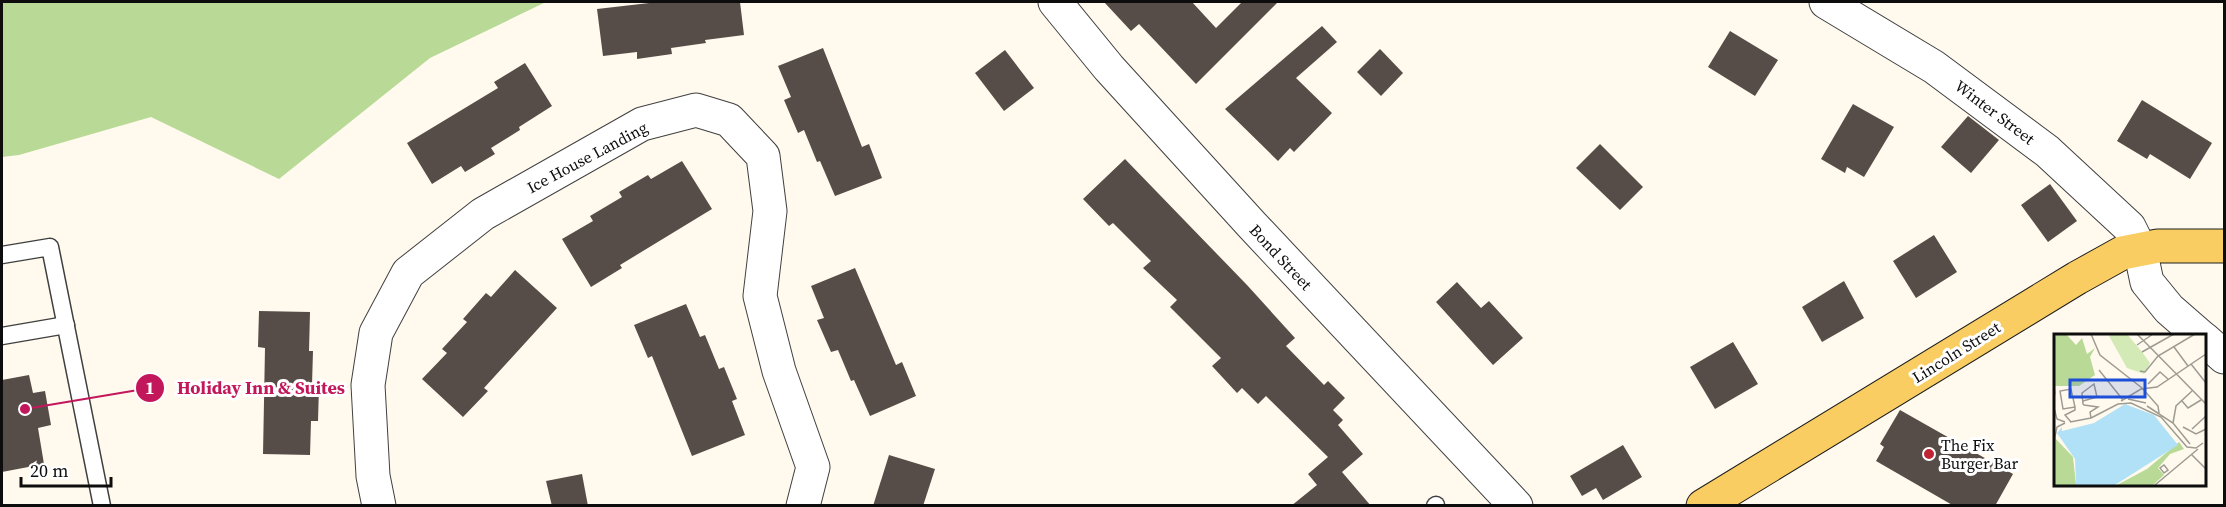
<svg xmlns="http://www.w3.org/2000/svg" width="2226" height="507" font-family="'Source Serif 4',serif">
<style>
.forest{fill:#b8da96}
.building{fill:#564d49}
.lines{fill:none;stroke-linecap:round;stroke-linejoin:round}
.service-casing{stroke:#404040;stroke-width:19}
.minor-casing{stroke:#404040;stroke-width:35}
.primary-casing{stroke:#1e1e1e;stroke-width:35}
.service{stroke:#fff;stroke-width:16}
.minor{stroke:#fff;stroke-width:33}
.primary{stroke:#facd62;stroke-width:33}
.poi-dot{fill:#be2433;stroke:#fff;stroke-width:2}
.labels{text-anchor:middle;stroke-width:6;stroke-linejoin:round;paint-order:stroke}
.street-label{font-size:16px;fill:#0d0d0d;stroke:#fff}
.poi-label{font-size:16px;fill:#0d0d0d;stroke:#fff;text-anchor:start}
.inset-road{fill:none;stroke:#9e9b93;stroke-width:1.5}
.view{fill:#1d4ed8;fill-opacity:0.15;stroke:#1d4ed8;stroke-width:3}
.inset-edge{fill:none;stroke:#0d0d0d;stroke-width:3}
.leader{fill:none;stroke:#c2185b;stroke-width:2}
.callout-dot{fill:#c2185b;stroke:#fff;stroke-width:2}
.mark-label{font-size:18px;text-anchor:middle;font-weight:bold;fill:#fff}
.callout-label{font-size:18px;text-anchor:middle;font-weight:bold;fill:#c2185b;stroke:#fff;stroke-width:6;stroke-linejoin:round;paint-order:stroke}
</style>
<rect width="100%" height="100%" fill="#fffaed"/>
<!-- forest -->
<path class="forest" d="M2,2H546L430,58L279,179L151,117L19,155L2,157Z"/>
<!-- building -->
<g class="building">
<path d="M658,2H740L744,35L705,40L706,43L671,48L672,54L637,59V52L603,56L597,9Z"/>
<path d="M1104,2H1192L1216,28L1242,2H1278L1196,84L1139,24L1131,31Z"/>
<path d="M1322,26L1337,42L1296,78L1332,113L1294,152L1290,148L1278,161L1225,109Z"/>
<path d="M1730,31L1778,60L1755,96L1708,67Z"/>
<path d="M823,48L862,147L869,144L882,178L835,196L820,161L817,162L804,130L798,133L784,100L791,97L778,66Z"/>
<path d="M1380,49L1403,73L1381,96L1357,72Z"/>
<path d="M1005,50L1034,88L1004,111L975,73Z"/>
<path d="M525,63L552,106L519,127L520,130L491,148L495,154L465,172L461,166L432,184L407,143L498,88L494,82Z"/>
<path d="M2142,100L2212,143L2190,179L2150,154L2147,159L2117,141Z"/>
<path d="M1853,104L1894,127L1864,177L1847,167L1845,173L1821,159Z"/>
<path d="M1968,116L1999,140L1971,173L1941,147Z"/>
<path d="M1600,144L1643,187L1620,210L1576,168Z"/>
<path d="M1125,159L1247,285L1295,338L1286,346L1324,385L1328,381L1345,398L1333,410L1343,420L1338,425L1363,454L1342,472L1371,506H1291L1317,485L1308,474L1328,457L1266,396L1258,404L1242,388L1237,393L1212,366L1221,358L1170,307L1177,300L1143,268L1151,261L1113,223L1109,226L1083,199Z"/>
<path d="M682,161L712,209L620,265L622,268L591,287L562,239L593,221L590,216L622,197L619,192L648,175L651,179Z"/>
<path d="M2050,184L2077,221L2048,242L2021,205Z"/>
<path d="M1934,235L1957,272L1916,298L1893,261Z"/>
<path d="M855,268L896,365L902,362L916,396L870,416L854,380L851,381L838,350L831,352L817,320L824,318L811,286Z"/>
<path d="M515,270L557,308L484,388L488,391L463,417L422,379L447,353L442,349L467,322L463,319L486,293L491,297Z"/>
<path d="M1844,281L1864,318L1822,342L1802,307Z"/>
<path d="M1457,282L1481,308L1489,301L1523,338L1493,365L1436,302Z"/>
<path d="M686,304L700,337L705,335L719,369L724,367L737,399L732,401L745,435L692,456L652,356L648,358L634,325Z"/>
<path d="M259,311L310,312L309,351H313L312,385L319,386L318,421H311L310,455L263,454L265,348L258,347Z"/>
<path d="M1733,342L1758,384L1715,409L1690,367Z"/>
<path d="M29,375L33,393L45,391L51,425L38,428L44,464L2,472V380Z"/>
<path d="M1900,410L2013,474L1995,506H1954L1876,461L1884,447L1880,444Z"/>
<path d="M1623,445L1642,477L1603,500L1596,488L1582,496L1570,476Z"/>
<path d="M889,455L935,469L923,506H873Z"/>
<path d="M582,474L588,506H552L546,481Z"/>
</g>
<g class="lines">
<defs>
<g id="service">
<path d="M2,255L50,247L102,506"/>
<path d="M2,336L66,325"/>
<path d="M1435,506L1436,505"/>
</g>
<g id="minor">
<path d="M1055,2L1109,68L1252,225L1516,506"/>
<path d="M1826,2L1934,67L2047,151L2129,227L2140,249L2147,282L2169,309L2200,336"/>
<path d="M2204,339L2224,357"/>
<path d="M379,506L373,476L368,385L376,333L408,273L483,214L642,124L696,110L729,120L763,156L770,211L760,296L779,371L813,467L803,506"/>
</g>
<path id="primary" d="M1703,506L2077,278L2122,253L2158,246H2224"/>
</defs>
<!-- service casing -->
<use href="#service" class="service-casing"/>
<!-- minor casing -->
<use href="#minor" class="minor-casing"/>
<!-- primary casing -->
<use href="#primary" class="primary-casing"/>
<!-- service -->
<use href="#service" class="service"/>
<!-- minor -->
<use href="#minor" class="minor"/>
<!-- primary -->
<use href="#primary" class="primary"/>
</g>
<!-- markers -->
<circle class="poi-dot" cx="1929" cy="454" r="6"/>
<g class="labels">
<!-- street labels -->
<g class="street-label">
<text transform="translate(1995 112) rotate(37)" y="6">Winter Street</text>
<text transform="translate(587 157) rotate(-28)" y="6">Ice House Landing</text>
<text transform="translate(1281 257) rotate(47)" y="6">Bond Street</text>
<text transform="translate(1956 352) rotate(-32)" y="6">Lincoln Street</text>
</g>
<!-- poi labels -->
<g class="poi-label">
<text x="1941" y="451">The Fix<tspan x="1941" dy="18">Burger Bar</tspan></text>
</g>
</g>
<!-- overview -->
<g transform="translate(2054 334)">
<rect width="152" height="152" fill="#fffaed"/>
<path d="M58,0H73L88,18L96,29L90,40L73,34L55,2Z" fill="#d4eab6"/>
<path d="M3,0H12L22,11L28,4L33,20L41,14L36,23L41,41L25,52H1L2,61L0,60V5ZM1,104L19,123L22,151H0ZM125,108L130,115L116,120L104,134L110,141L99,151H63L93,135Z" fill="#b8da96"/>
<path d="M71,70L100,81L124,111L61,151H22L21,125L3,99L8,93V97L40,89Z" fill="#b1e1f7"/>
<path class="inset-road" d="M37,0L46,21L88,54L104,72L105,79M83,0L152,70M83,11L99,0M120,13L134,32M88,18L120,0M137,30L152,49M45,36L69,66M86,37L91,38L104,22L141,0M94,50L106,38L114,45M74,65L92,69M29,67L43,63L40,50L28,59L29,70L30,71L44,73L36,78L37,84M67,67L87,55L103,53L152,20M128,67L134,74L147,66M93,72L119,89L136,110M0,74L3,85L11,88M37,84L64,70L77,69L107,83L133,113L142,114L149,109M16,88L37,84M17,88L11,81L21,76V73L17,55L6,57L9,75L21,73M119,89L122,72L138,57M129,93L142,100L152,95M138,95L152,82M0,107L3,93L11,89M137,120L152,135M110,131L114,136L110,139L106,134ZM101,151L144,115"/>
<path class="view" d="M16,46H91V63H16Z"/>
<rect width="152" height="152" class="inset-edge"/>
</g>
<!-- callouts -->
<path class="leader" d="M25 409L150 388"/>
<g class="callout-dot">
<circle cx="25" cy="409" r="6"/>
<circle cx="150" cy="388" r="15"/>
</g>
<g class="mark-label">
<text x="150" y="394">1</text>
</g>
<g class="callout-label">
<text x="261" y="394">Holiday Inn &amp; Suites</text>
</g>
<!-- border -->
<rect width="2226" height="507" fill="none" stroke="#0d0d0d" stroke-width="6"/>
<!-- scale -->
<path d="M21 477v9h90v-9" fill="none" stroke="#0d0d0d" stroke-width="3"/>
<text x="30" y="477" font-size="18" fill="#0d0d0d" stroke="#ffffff" stroke-width="4.5" paint-order="stroke">20 m</text>
</svg>
